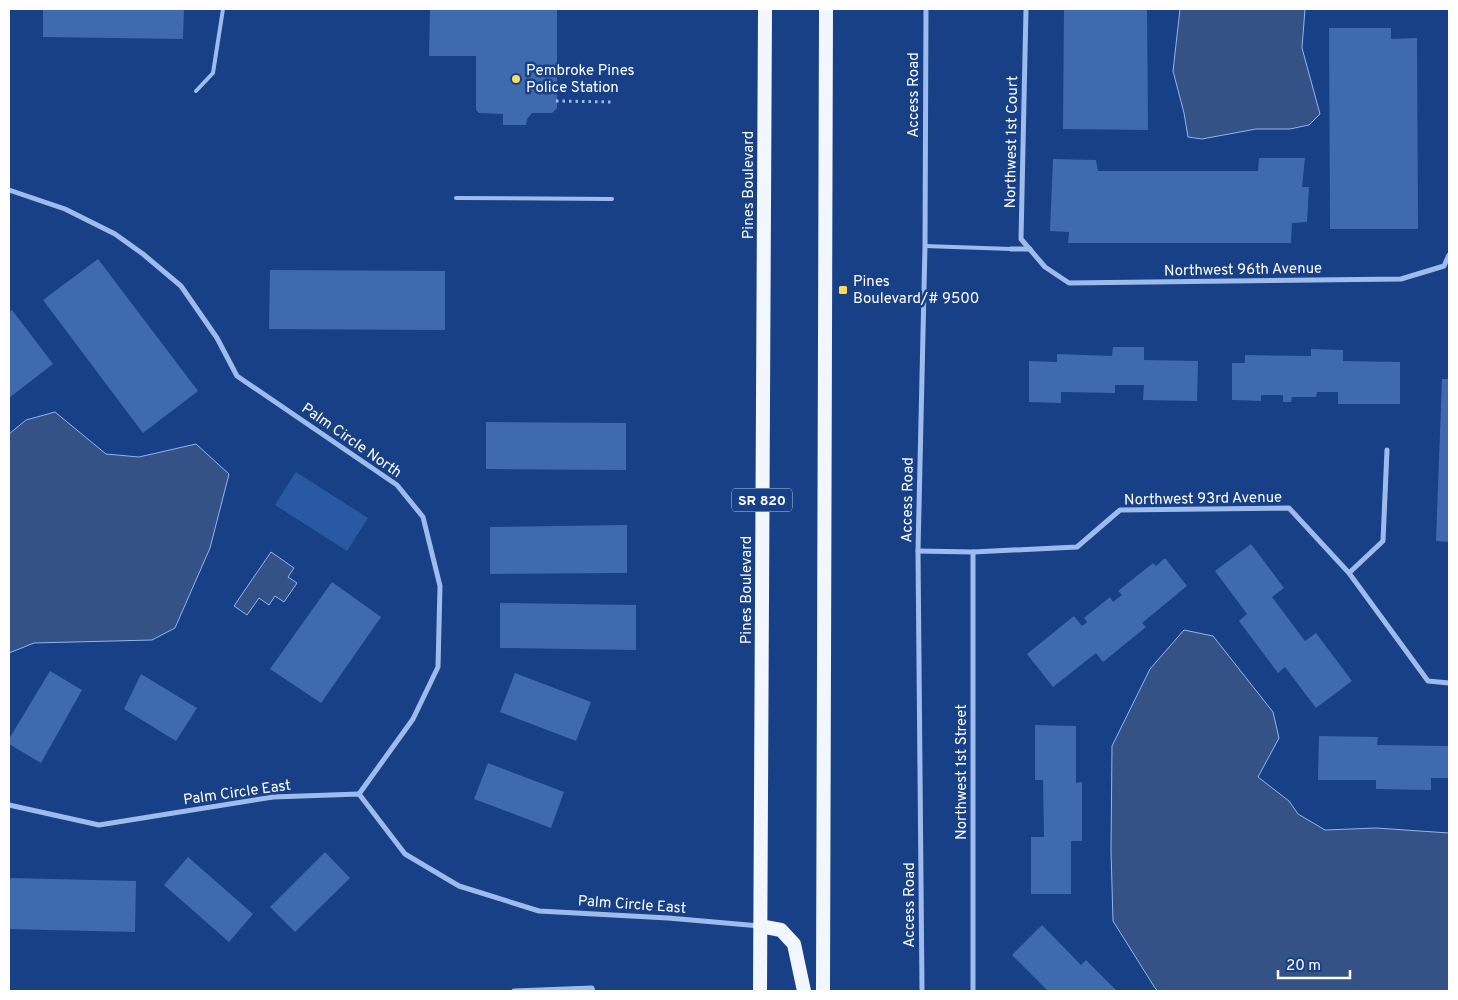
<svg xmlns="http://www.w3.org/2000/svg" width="1458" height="1000" font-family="Overpass,sans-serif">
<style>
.green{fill:#2a59a4}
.water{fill:#345286;stroke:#8fb6f0}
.building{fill:#3f6aaf}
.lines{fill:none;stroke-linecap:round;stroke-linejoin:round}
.path{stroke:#9dbced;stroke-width:3;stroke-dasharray:2.5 4;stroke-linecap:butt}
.service{stroke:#9dbced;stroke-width:4}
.minor{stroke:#9dbced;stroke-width:5}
.trunk{stroke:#f1f6ff;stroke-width:14}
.poi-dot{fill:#ffd959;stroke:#174086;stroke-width:2}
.labels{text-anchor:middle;stroke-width:5;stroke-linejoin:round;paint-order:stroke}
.shield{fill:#174086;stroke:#b9c6db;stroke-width:1}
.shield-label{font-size:14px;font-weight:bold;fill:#fff}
.poi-label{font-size:15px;fill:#fff;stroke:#174086;text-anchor:start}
.street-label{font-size:15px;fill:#fff;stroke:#174086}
</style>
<rect width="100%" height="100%" fill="#174086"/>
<!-- green -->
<path class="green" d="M296,472L368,518L347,551L275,505Z"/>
<!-- water -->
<g class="water">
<path d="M1180,9H1305L1302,48L1320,114L1309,125L1290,129H1256L1202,139L1188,137L1184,113L1173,71Z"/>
<path d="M55,412L106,454L139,457L196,444L229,474L210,548L175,628L152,640L34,643L9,653V434L26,420Z"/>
<path d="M271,552L294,568L288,577L297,583L284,602L275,596L269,605L259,598L247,615L234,606Z"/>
<path d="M1184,630L1213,636L1273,712L1279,738L1258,777L1289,801L1298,814L1325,830L1376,828L1449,833V991H1158L1155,988L1113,921L1111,851L1112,746L1150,669Z"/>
</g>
<!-- building -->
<g class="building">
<path d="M43,9H184L183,39L43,37Z"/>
<path d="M430,9H557V108L552,113H532L527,119L526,125H503V114L479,113L476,110V56H429Z"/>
<path d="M1064,9H1147L1148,130L1063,129Z"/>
<path d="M1329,28H1391V39L1417,38L1418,229H1330Z"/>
<path d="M1259,158H1305L1302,187H1309L1307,222L1292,223L1291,243H1068L1069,232L1050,231L1053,159L1096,160L1098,171H1258Z"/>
<path d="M98,259L198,391L143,433L43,300Z"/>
<path d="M270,270L445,271V330L269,329Z"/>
<path d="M12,310L53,364L9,398V312Z"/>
<path d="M1113,347H1144V360L1198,361L1197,401L1143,400L1144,385H1115V393L1061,392V403L1029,402V361L1057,362V354L1112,356Z"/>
<path d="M1311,349L1343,350V361L1400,362V404H1338V392H1317L1316,397H1292L1291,402H1283V395H1261V401L1232,400V363H1245V355L1311,356Z"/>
<path d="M1442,379H1449V542L1436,541Z"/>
<path d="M486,422L626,423V470L486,469Z"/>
<path d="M627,525V573L490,574V527Z"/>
<path d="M1251,544L1284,588L1272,597L1305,641L1316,633L1352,681L1316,708L1285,667L1278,673L1239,621L1247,614L1215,571Z"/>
<path d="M1165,558L1187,586L1142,623L1146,627L1103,662L1096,653L1053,687L1027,654L1074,616L1082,626L1087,622L1084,618L1110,597L1113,602L1122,595L1118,591L1153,563L1156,566Z"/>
<path d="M332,582L381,617L321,703L270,669Z"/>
<path d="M500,603L636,605V650L500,648Z"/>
<path d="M50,671L82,690L41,763L9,744V739Z"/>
<path d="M515,673L591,702L576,741L500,712Z"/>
<path d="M141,674L197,708L176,741L124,709Z"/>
<path d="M1035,725L1076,726V783L1082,782V841H1071V894H1031V837H1044L1043,780H1035Z"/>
<path d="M1319,736L1378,737L1377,745L1449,746V778H1431V790L1376,789V780H1318Z"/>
<path d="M488,763L564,792L551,828L474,799Z"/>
<path d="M325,852L350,878L295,932L270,907Z"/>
<path d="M188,857L253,914L229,942L164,885Z"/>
<path d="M9,878L136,881L135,932L9,929Z"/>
<path d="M1042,925L1081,965L1086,960L1117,991H1048L1012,955Z"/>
</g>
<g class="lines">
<!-- path -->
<path class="path" d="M556,101L612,102"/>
<!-- service -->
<g class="service">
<path d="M196,91L213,73L223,9"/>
<path d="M456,198L612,199"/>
<path d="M925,246L1011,249"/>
</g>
<!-- minor -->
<g class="minor">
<path d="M1026,9L1021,239L1045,267L1069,283L1401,279L1444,266L1449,255"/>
<path d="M9,190L65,209L115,234L143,254L181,286L217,338L237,376L397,485L423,517L440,586L438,667L413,719L359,794"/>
<path d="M1011,249H1030"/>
<path d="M918,551L973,552L1077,547L1120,510L1289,508L1349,573L1428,681L1449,683"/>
<path d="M973,552V991"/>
<path d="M1349,573L1383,541L1387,450"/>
<path d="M9,805L99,825L273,797L359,794L405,854L459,886L539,911L668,918L760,926"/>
<path d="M514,991L592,988L593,991"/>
<path d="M922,991L918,551L925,246L926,9"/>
</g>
<!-- trunk -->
<g class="trunk">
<path d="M760,926L781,930L794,944L804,991"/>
<path d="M760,991L765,9"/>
<path d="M823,991L826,9"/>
</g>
</g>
<!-- markers -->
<g class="poi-dot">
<circle cx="516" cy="79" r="5"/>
<rect x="838" y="285" width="10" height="10" rx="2.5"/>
</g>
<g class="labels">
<!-- shield labels -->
<rect class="shield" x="732" y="488.5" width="60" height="23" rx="4"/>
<g class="shield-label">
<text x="762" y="505">SR 820</text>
</g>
<!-- poi labels -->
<g class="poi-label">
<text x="526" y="75">Pembroke Pines<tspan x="526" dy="17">Police Station</tspan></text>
<text x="853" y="286">Pines<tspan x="853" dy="17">Boulevard/# 9500</tspan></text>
</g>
<!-- street labels -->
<g class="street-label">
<text transform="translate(913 95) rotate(-90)" y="5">Access Road</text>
<text transform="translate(1011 142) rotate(-89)" y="5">Northwest 1st Court</text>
<text transform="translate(748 185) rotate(-90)" y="5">Pines Boulevard</text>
<text transform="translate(1243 269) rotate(-1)" y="5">Northwest 96th Avenue</text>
<text transform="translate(352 440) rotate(35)" y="5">Palm Circle North</text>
<text transform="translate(1203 498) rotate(-1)" y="5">Northwest 93rd Avenue</text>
<text transform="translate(907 500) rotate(-89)" y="5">Access Road</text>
<text transform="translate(746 590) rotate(-90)" y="5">Pines Boulevard</text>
<text transform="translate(961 772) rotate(-90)" y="5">Northwest 1st Street</text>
<text transform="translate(237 792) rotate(-8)" y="5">Palm Circle East</text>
<text transform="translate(632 904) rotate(4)" y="5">Palm Circle East</text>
<text transform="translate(909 905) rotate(-90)" y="5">Access Road</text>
</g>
</g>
<!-- border -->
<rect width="1458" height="1000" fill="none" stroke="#ffffff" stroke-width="20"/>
<!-- scale -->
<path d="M1278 970v8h72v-8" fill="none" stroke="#ffffff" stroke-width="2.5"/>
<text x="1286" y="970" font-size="15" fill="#ffffff" stroke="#174086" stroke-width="4" paint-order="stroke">20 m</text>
</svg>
